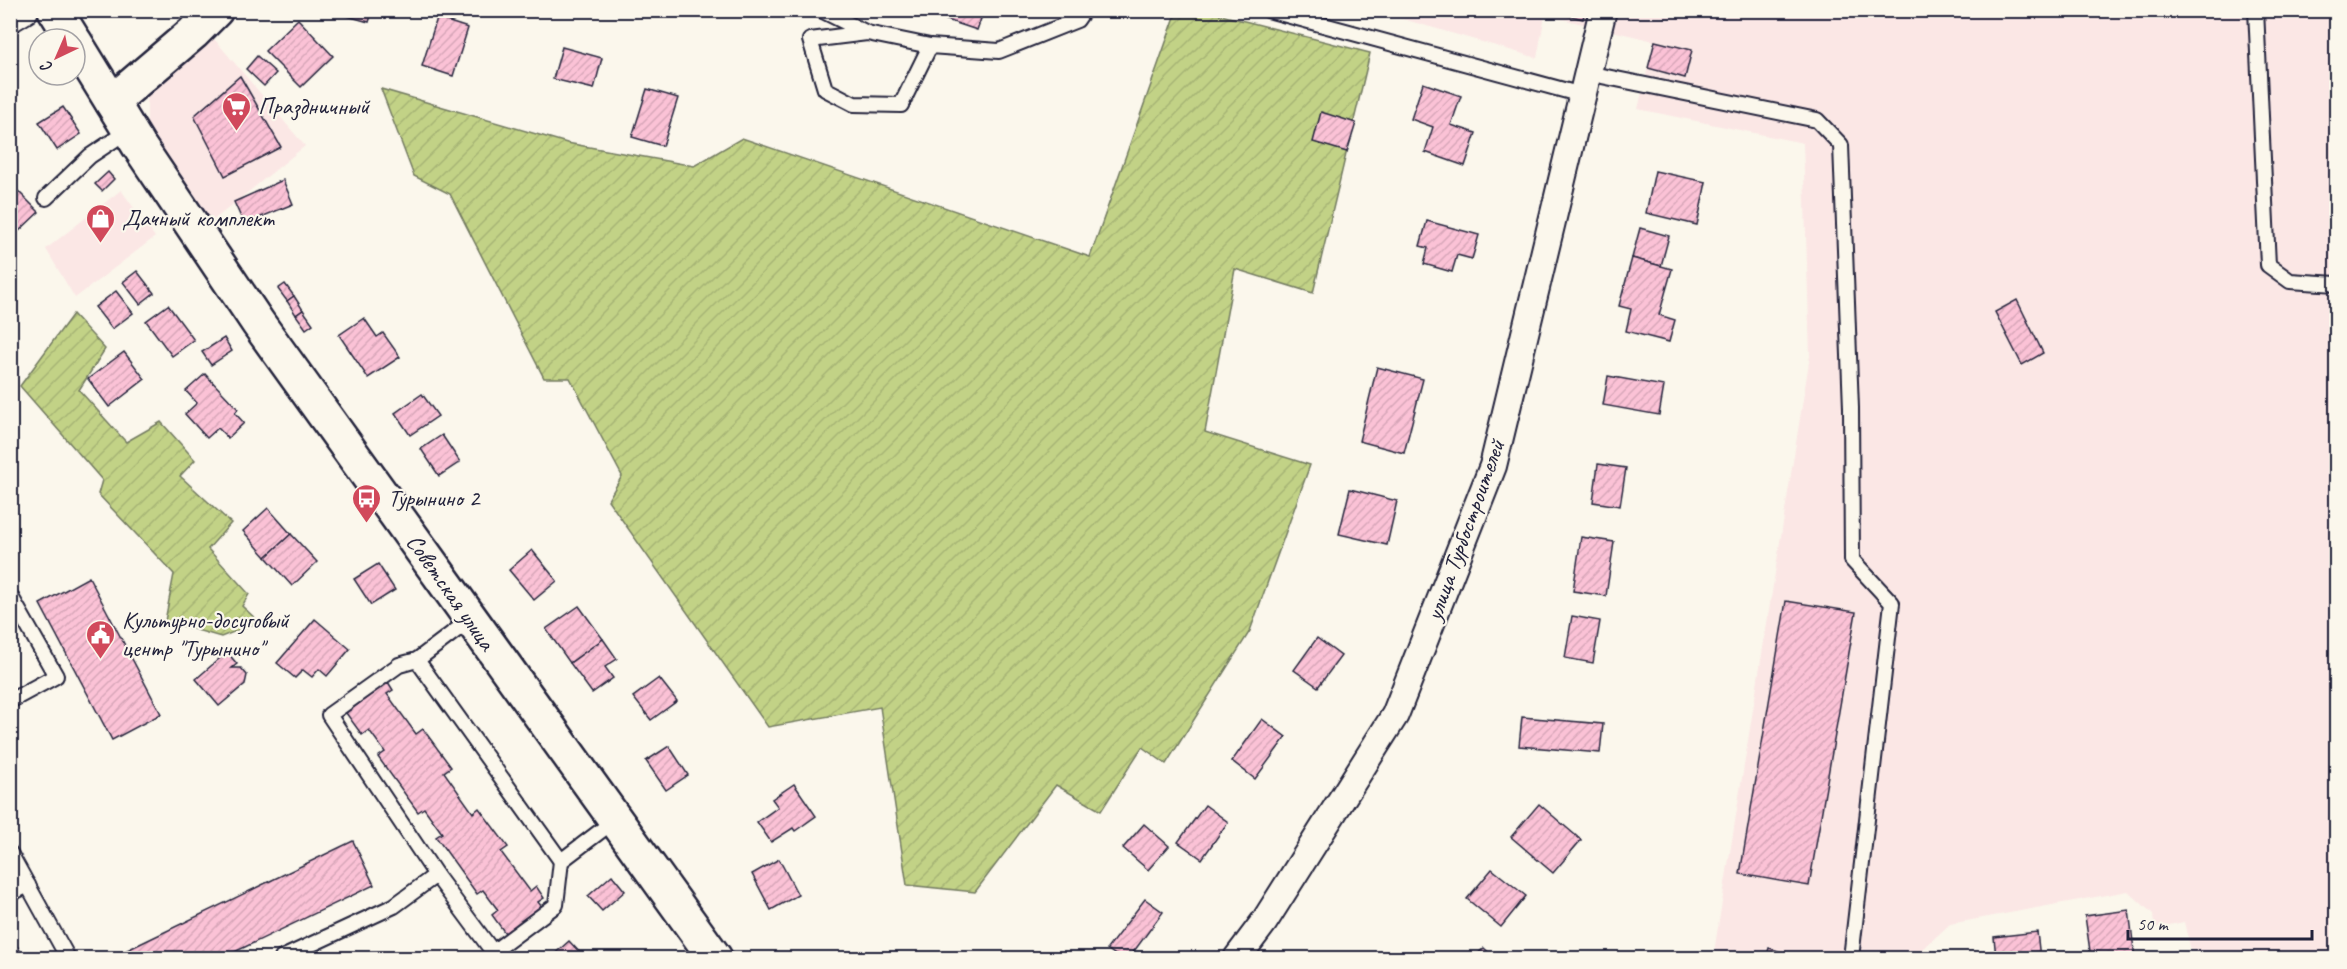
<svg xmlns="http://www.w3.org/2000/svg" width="2347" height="969" font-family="Caveat,sans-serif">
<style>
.built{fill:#fbe7e5}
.garden{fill:url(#garden-furrows);stroke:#727a60;stroke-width:1.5}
.building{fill:url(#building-hatch);stroke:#22223b;stroke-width:1.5}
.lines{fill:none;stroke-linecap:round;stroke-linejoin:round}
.lane-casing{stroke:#22223b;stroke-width:18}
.street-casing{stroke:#22223b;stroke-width:30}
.secondary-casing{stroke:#22223b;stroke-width:38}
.primary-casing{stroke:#22223b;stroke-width:38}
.lane{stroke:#fbf7ec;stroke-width:14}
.street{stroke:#fbf7ec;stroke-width:26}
.secondary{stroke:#fbf7ec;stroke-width:33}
.primary{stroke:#fbf7ec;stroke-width:33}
.labels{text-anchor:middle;stroke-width:4.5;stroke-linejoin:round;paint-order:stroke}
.poi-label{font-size:24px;fill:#22223b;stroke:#fbf7ec;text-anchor:start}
.street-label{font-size:24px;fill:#22223b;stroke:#fbf7ec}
</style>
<defs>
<pattern id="garden-furrows" width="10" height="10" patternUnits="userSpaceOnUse" patternTransform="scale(1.5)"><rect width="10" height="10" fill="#c2d286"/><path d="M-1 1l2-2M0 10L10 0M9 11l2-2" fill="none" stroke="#a6b475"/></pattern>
<pattern id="building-hatch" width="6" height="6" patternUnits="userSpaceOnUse" patternTransform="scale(1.5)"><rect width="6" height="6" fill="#fbc2d6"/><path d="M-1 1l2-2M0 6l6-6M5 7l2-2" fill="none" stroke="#d7a6b9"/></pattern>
</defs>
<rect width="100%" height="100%" fill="#fbf7ec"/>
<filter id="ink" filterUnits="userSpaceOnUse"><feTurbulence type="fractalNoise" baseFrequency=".0167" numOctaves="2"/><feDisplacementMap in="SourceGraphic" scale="12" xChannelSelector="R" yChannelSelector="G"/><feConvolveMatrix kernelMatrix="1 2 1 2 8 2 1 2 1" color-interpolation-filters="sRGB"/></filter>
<g filter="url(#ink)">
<!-- built -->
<g class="built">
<path d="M1375,11H2336V958H2193L2184,922L2154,928L2153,914L2128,891L1950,924L1913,958H1713L1810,356L1803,143L1638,109L1654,41L1545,15L1537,58Z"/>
<path d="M210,34L305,146L210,223L147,129V97Z"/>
<path d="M121,190L155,237L75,298L46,249Z"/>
</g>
<!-- garden -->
<g class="garden">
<path d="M1177,11H1205L1370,53L1313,293L1235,269L1205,432L1310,465L1250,631L1166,764L1142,747L1101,811L1056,785L975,892L907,885L880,707L768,727L608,500L622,476L570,378H544L450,194L414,176L381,89L567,143L694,166L742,138L1090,257Z"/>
<path d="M73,314L105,349L79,390L126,442L161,422L195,460L180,476L231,523L208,549L249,594L242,606L259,622L221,637L165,621L174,574L98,494L102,480L20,386Z"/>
</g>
<!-- building -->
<g class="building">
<path d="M336,10H373L369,22L336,13Z"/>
<path d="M917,10H984L977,30Z"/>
<path d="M1563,10H1585L1583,19L1562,14Z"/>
<path d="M437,18L468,28L453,76L422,66Z"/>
<path d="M298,19L333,56L301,87L265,51Z"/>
<path d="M1655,41L1692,50L1685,78L1648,68Z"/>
<path d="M562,47L602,58L594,89L553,79Z"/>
<path d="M257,56L276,73L264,86L246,69Z"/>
<path d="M240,76L281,147L225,176L194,116Z"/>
<path d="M1423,83L1461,96L1451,125L1476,133L1465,166L1425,152L1433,127L1411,119Z"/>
<path d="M647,89L678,98L663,146L632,137Z"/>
<path d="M63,107L81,134L57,150L39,122Z"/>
<path d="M1321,112L1356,123L1347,152L1313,142Z"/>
<path d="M1655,171L1706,182L1697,225L1646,213Z"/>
<path d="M108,172L114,179L102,191L95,184Z"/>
<path d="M283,180L293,204L244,224L234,202Z"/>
<path d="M10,183L39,212L18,232L10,224Z"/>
<path d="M1427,221L1479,235L1472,259L1457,255L1452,272L1424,264L1428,248L1420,246Z"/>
<path d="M1640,228L1669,236L1661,266L1632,258Z"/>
<path d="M1632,258L1672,269L1659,315L1675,320L1669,342L1626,331L1631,309L1619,306Z"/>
<path d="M137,271L154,293L140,304L123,282Z"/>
<path d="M285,284L294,296L287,301L278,289Z"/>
<path d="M116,291L133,313L112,329L95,307Z"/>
<path d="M294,296L303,310L296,315L287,301Z"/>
<path d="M2017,300L2043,353L2022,365L1995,312Z"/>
<path d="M168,305L194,340L172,356L146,321Z"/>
<path d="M303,310L313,324L306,329L296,315Z"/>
<path d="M364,318L377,337L383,333L400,357L368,378L339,335Z"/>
<path d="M224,338L232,351L211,365L202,352Z"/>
<path d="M124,352L145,379L109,407L88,379Z"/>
<path d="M1377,367L1423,379L1404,453L1359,441Z"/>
<path d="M205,374L238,409L235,413L244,423L228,438L218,428L207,438L185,414L197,403L186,391Z"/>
<path d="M1608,376L1664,386L1659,415L1603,405Z"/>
<path d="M422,394L438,416L410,435L395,413Z"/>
<path d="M442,435L460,462L439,476L421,449Z"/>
<path d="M1598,464L1626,468L1620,506L1593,502Z"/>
<path d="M1350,489L1397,501L1387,545L1339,534Z"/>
<path d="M268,508L291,534L266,557L243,531Z"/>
<path d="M291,534L317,562L292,586L266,557Z"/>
<path d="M1581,537L1614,542L1606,596L1573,591Z"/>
<path d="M532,550L557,581L534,600L509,570Z"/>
<path d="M378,564L395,590L371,605L354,579Z"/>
<path d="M89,577L161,714L112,740L40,604Z"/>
<path d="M1786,601L1856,612L1809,886L1740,874Z"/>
<path d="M579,606L603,639L570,663L546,629Z"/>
<path d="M1572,616L1600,621L1593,663L1565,658Z"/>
<path d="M315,619L350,649L327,676L319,669L312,677L303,670L295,678L277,663Z"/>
<path d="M1317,638L1341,656L1318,687L1294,670Z"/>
<path d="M603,639L617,659L605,667L613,678L592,693L570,663Z"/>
<path d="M227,652L237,664L232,668H241L247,675L245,684L219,706L196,679Z"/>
<path d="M659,678L677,701L651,720L633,697Z"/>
<path d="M388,682L393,690L387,694L416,734L423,729L451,767L444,772L473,813L479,808L508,847L501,852L530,891L536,886L544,898L538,902L542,907L505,933L492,915L498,910L483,890L477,894L436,837L442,833L424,808L418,812L378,757L385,752L369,730L362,735L346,713Z"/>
<path d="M1522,717L1603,724L1600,753L1519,746Z"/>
<path d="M1262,719L1286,737L1255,779L1232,761Z"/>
<path d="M669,746L688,775L666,790L646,761Z"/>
<path d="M794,784L816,816L795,831L793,828L771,842L757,822L778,807L772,799Z"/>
<path d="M1539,804L1581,840L1553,873L1511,837Z"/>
<path d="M1205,805L1228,822L1202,859L1178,842Z"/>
<path d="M1144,824L1169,846L1148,870L1123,848Z"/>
<path d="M353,841L374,885L222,958H118L117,955Z"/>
<path d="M779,859L798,895L771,910L752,874Z"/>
<path d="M1492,869L1526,896L1501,927L1467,899Z"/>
<path d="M612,875L625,891L602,911L588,896Z"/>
<path d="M1145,899L1163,912L1129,958H1120L1107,949Z"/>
<path d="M2129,910L2135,958H2091L2085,916Z"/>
<path d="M2037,932L2040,958H1996L1994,937Z"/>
<path d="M10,935L25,958H10Z"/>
<path d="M569,941L585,958H550Z"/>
<path d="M1484,948L1495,958H1473Z"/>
<path d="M1769,948L1794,956L1793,958H1766Z"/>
</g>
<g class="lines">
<defs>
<g id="lane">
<path d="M821,10L867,33"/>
<path d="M1268,10L1582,95"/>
<path d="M2256,10L2268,265L2290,281L2336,284"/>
<path d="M930,46L901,105L854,104L825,89L810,40L867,33L930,46L999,51L1077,20L1084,10"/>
<path d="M1587,73L1817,120L1841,145L1851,408L1852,560L1892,603L1851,958"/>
<path d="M46,198L90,156L129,130"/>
<path d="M10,595L56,676L10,701"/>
<path d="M471,619L417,660L399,665L329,715L436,875L493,952L556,905L561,861L615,820"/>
<path d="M417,660L561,861"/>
<path d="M10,853L68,958"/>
<path d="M10,894L28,885"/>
<path d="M282,958L394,906L436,875"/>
</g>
<g id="street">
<path d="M10,19L25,10"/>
<path d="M1237,958L1264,922L1395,715L1493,466L1603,10"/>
</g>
<path id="secondary" d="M112,102L193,33L216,10"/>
<g id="primary">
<path d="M55,10L73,39"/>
<path d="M75,42L139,146L258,323L715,958"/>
</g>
</defs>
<!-- lane casing -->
<use href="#lane" class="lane-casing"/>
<!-- street casing -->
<use href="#street" class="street-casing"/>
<!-- secondary casing -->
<use href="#secondary" class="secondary-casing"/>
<!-- primary casing -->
<use href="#primary" class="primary-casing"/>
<!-- lane -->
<use href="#lane" class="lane"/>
<!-- street -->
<use href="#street" class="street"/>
<!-- secondary -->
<use href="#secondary" class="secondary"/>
<!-- primary -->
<use href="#primary" class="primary"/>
</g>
</g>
<!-- icons -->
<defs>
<symbol id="supermarket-pin" viewBox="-11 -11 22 30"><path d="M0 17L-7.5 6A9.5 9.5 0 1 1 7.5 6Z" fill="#d1495b" stroke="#fbf7ec"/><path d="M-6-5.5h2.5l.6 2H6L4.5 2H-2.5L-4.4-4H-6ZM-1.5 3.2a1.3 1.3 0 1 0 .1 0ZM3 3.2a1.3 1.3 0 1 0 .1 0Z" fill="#fff"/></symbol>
<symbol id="shop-pin" viewBox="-11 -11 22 30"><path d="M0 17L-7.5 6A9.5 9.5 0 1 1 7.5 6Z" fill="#d1495b" stroke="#fbf7ec"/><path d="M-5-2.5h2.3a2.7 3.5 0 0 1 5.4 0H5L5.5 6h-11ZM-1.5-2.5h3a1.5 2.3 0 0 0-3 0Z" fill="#fff"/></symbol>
<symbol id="bus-pin" viewBox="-11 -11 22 30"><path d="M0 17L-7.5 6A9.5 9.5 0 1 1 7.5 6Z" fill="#d1495b" stroke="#fbf7ec"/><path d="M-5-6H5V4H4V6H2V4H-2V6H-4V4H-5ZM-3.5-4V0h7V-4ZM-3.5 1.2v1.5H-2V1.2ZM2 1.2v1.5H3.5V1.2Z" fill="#fff"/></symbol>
<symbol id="civic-pin" viewBox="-11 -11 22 30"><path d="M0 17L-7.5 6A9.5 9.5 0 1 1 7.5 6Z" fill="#d1495b" stroke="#fbf7ec"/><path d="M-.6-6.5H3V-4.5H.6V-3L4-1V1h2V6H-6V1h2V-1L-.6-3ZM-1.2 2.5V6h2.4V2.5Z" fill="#fff"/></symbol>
</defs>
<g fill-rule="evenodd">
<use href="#supermarket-pin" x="220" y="90" width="33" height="45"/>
<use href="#shop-pin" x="84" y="202" width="33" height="45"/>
<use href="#bus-pin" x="350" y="482" width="33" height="45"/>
<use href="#civic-pin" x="84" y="618" width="33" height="45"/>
</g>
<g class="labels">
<!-- poi labels -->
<g class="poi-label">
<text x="258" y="114">Праздничный</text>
<text x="122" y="226">Дачный комплект</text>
<text x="388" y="506">Турынино 2</text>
<text x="122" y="628">Культурно-досуговый<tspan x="122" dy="28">центр "Турынино"</tspan></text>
</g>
<!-- street labels -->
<g class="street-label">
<text transform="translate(1465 530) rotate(-70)" y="8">улица Турбостроителей</text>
<text transform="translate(451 592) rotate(55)" y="8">Советская улица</text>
</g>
</g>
<!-- margin -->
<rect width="2347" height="969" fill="none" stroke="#fbf7ec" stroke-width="36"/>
<rect x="18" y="18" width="2311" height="933" fill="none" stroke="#22223b" stroke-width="2" filter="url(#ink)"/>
<!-- north arrow -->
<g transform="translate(57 57) rotate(224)"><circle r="28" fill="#fbf7ec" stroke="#a4a2a5" stroke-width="1.5"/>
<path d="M0-4.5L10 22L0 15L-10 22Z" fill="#d1495b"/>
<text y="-9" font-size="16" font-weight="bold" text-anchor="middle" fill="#22223b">С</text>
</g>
<!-- scale -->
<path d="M2128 930v9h184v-9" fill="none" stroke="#22223b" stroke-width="3"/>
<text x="2137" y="930" font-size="18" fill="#22223b" stroke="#fbf7ec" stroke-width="4.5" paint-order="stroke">50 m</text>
</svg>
